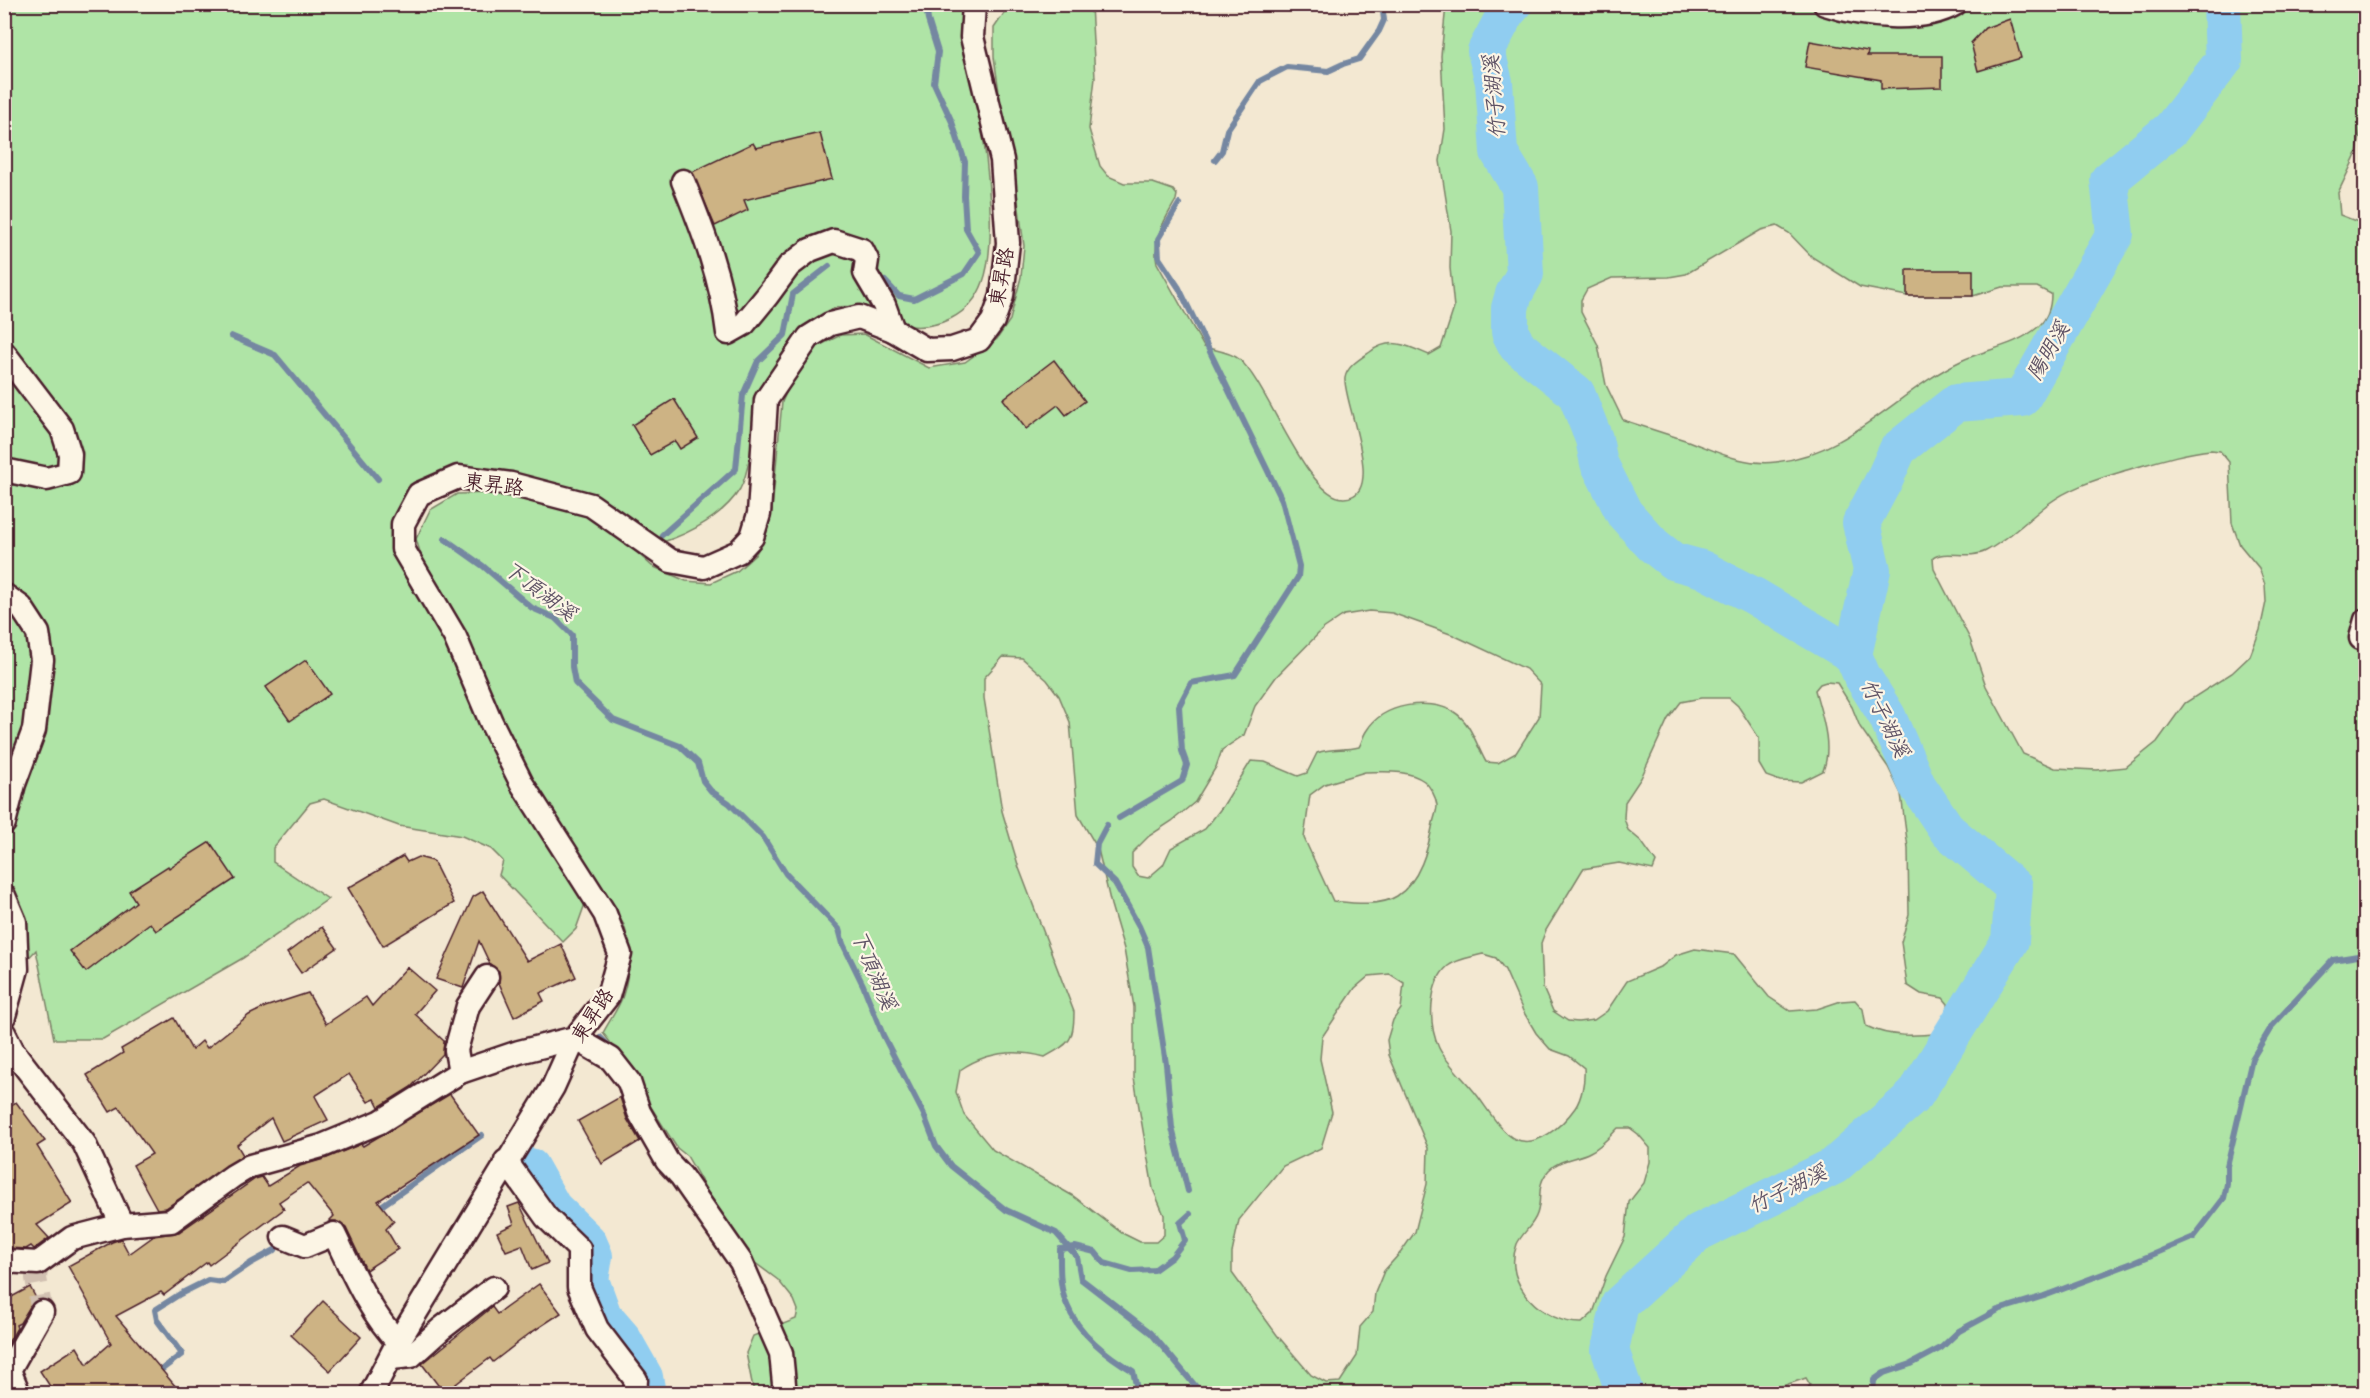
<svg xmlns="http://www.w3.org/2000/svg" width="2370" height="1398" font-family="Pangolin,'LXGW WenKai TC',sans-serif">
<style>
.green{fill:#afe4a6;stroke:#7c8268;stroke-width:1.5;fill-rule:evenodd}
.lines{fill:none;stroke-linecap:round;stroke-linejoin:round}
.stream{stroke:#7487a1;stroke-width:6}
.river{stroke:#90cdf0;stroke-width:38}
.building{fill:#cdb384;stroke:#4a1f2b;stroke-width:1.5}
.minor-tunnel{stroke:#d1c0b1;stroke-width:22;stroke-dasharray:22 11;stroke-linecap:butt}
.minor-casing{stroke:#4a1f2b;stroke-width:27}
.minor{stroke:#fcf5e5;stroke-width:22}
.labels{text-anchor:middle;stroke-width:4.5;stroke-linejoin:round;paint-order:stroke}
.street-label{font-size:20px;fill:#4a1f2b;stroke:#fcf5e5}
.water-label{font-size:21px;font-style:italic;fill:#5f5366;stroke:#fcf5e5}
</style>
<rect width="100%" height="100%" fill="#f3e8d2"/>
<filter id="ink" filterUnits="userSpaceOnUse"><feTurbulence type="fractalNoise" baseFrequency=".0167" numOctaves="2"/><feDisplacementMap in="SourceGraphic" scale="12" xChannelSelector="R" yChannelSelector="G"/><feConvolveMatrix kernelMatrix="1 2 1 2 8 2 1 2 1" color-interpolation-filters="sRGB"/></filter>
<g filter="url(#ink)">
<!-- green -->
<g class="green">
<path d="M1028,4L1091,5L1095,78L1089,129L1100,166L1108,176L1124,183H1153L1173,190L1177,195L1176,200C1164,221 1152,239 1157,263L1204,347C1215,350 1230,352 1239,359C1267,382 1307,499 1344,498C1388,497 1342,399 1345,378C1347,366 1361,358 1370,352C1390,336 1409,346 1429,355L1441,348L1454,308L1450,268L1451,231L1440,161L1445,129L1441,56L1446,5H2365V105L2357,153L2338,193L2340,215L2366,225L2365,1393H1804L1810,1385L1806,1378L1777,1388L1772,1394L754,1393L746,1353L753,1336L796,1319L798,1310L794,1300L778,1280L754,1262L710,1196L687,1156L677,1148L637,1085L629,1067L603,1033C609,1021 619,1008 623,995C630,974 631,946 624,925L518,754L447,616L421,555L416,539L430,510L457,494L524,492L578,510L603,522L652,566L686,581L711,583L737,571L755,555L765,538L772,510L782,402L800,362L816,347L841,335L864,334L929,368L965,362L997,339L1010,320L1021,277L1024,246L1012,156L1003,120L994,57V28L1007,9ZM1777,226L1789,233L1812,257L1860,287L1907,296H1973L2002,287H2037L2051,294C2051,307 2048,318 2038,327C2017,345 1988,349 1963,360C1899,390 1850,454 1776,462C1744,466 1717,452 1688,441C1666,434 1645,427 1623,420L1606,385L1598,345L1581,312V300L1587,289L1612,278L1669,277L1686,274L1761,230ZM2211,450L2220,451L2229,462L2232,523L2240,545L2259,568L2265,585L2266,602L2260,630L2250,656L2232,673L2185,703L2157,742L2126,767L2097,770L2055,768L2023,754L1986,686L1970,639L1934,569L1933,558C1944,549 1969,560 1986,551C2009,539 2027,520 2048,504C2072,486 2099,479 2127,470C2155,462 2182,453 2211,450ZM1369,611L1392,613L1453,635L1526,669L1541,685L1539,717L1516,753L1498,763L1486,762C1477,747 1471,722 1454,712C1428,697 1383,704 1367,730C1363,735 1362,742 1359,747C1344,751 1332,747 1317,753L1307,773L1298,776L1265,762L1251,761L1223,806L1205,829L1171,848L1163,865L1148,878L1138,876L1132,867V853L1149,836L1172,821L1195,802L1216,767L1222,750L1244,735L1255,706L1276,677L1323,629L1344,615ZM1003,657L1022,658L1047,680L1059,696L1070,722L1078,815L1098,849L1111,905L1124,949L1134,1007V1078L1153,1189L1164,1215V1235L1156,1242H1140L1122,1233L1073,1196L993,1150L964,1115L956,1092L960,1070C986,1052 1015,1049 1045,1057C1070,1043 1074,1041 1074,1012L1019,868L1002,811L984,698V678ZM1826,682L1837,683L1852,707L1860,727L1888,767L1901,794L1908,848L1909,915L1901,942L1907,985L1921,994L1943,998L1948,1004L1949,1020L1943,1033C1916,1036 1891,1038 1866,1026L1863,1009L1855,1000L1841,1001L1817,1009L1790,1011L1769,997L1734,954L1695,949L1676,955L1662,966L1627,981L1607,1011L1594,1020L1578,1022L1568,1021L1553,1011L1543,988L1541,943L1546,930L1583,869L1619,863L1653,870L1656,862L1641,841L1628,830L1624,818L1625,802L1641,778L1668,719L1681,702L1701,698H1729L1738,706L1759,738V764L1766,776L1780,781L1801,782L1823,771C1833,746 1822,716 1815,690L1820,684ZM1365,772C1384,772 1407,769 1424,781C1430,786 1436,797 1437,805C1437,811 1434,818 1433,823C1428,849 1420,881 1397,896C1380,907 1352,903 1333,901L1304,838L1310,795L1325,784ZM1483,954L1496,958L1505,970L1523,1011L1536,1033L1550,1049L1569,1056L1584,1068C1585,1080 1582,1098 1575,1108C1563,1125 1537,1149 1515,1139C1502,1134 1485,1105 1476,1094C1466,1081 1445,1061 1439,1048C1428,1025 1428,983 1448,966C1457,959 1472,957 1483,954ZM1390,974L1404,983L1401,1009L1393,1020L1387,1040L1389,1055L1428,1148L1427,1184L1415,1232L1401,1252L1384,1271L1375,1293L1373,1312L1360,1327L1357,1356L1340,1382L1326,1383L1311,1375L1277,1335L1232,1273V1253L1239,1220L1283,1166L1321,1148L1332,1112L1320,1059L1322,1037L1355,988L1369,976ZM1618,1128H1630L1638,1134L1650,1148V1162L1644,1183L1629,1202L1625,1237L1606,1276L1593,1313L1582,1323C1545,1324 1501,1285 1517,1244C1522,1233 1533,1226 1537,1214C1543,1197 1535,1186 1549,1170C1559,1159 1577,1159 1590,1152C1601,1147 1610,1136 1618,1128Z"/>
<path d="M5,5H963C957,45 972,81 980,120C988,160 997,244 983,282C971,316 936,331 903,325C872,319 845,289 815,321C793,344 782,375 769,403C764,414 757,425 754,436C749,454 749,473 740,489C724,515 691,533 663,542L480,473L399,513L439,626L586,901L576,929L563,942L499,875L503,861L491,849L462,836L399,826L324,799L310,803L273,848V862L328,899L243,958L103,1039H54L36,950L5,983Z"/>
</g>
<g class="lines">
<!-- stream -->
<g class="stream">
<path d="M1215,160L1222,151L1227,130L1260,81L1287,67L1328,71L1343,64L1359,59L1379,31L1384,20L1382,4"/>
<path d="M885,281L899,296L914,299L964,274L979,252L966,229L964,196L965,162L952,122L934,83L938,52L928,20L926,4"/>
<path d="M231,336L275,355L378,479"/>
<path d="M662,535L736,469L743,395L758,361L785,335L793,294L829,266"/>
<path d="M445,539L483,566L532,608L555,618L572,635V667L575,683L613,720L680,746L698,763L703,781L711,791L729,803L763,837L786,874L839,929L843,944L863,985L883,1035L924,1115L936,1146L951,1166L1006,1210L1056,1233L1077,1257L1081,1279L1151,1333L1202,1394"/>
<path d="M1119,818L1182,781L1187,765L1182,751L1179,706L1191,683L1235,675L1298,577L1299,566L1282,500L1179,288L1159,258L1158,239L1179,204"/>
<path d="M1107,825L1097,844L1095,864L1115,883L1139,926L1148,947L1166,1064L1172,1128L1188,1191"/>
<path d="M600,1037L610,1047"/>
<path d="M377,1209L482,1135"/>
<path d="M157,1373L182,1354L157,1320L155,1310L180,1294L208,1280L223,1282L251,1263L275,1250"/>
<path d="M1138,1394L1133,1371C1107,1356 1078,1333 1067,1305C1059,1287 1060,1268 1060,1249L1075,1247L1095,1252L1104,1263L1132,1271L1154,1270L1172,1257L1185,1240L1180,1223L1190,1214"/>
<path d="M1873,1394L1874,1380L1884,1373L1911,1364L1941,1348L1959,1331L1998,1310L2044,1296L2135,1262L2194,1237L2224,1198L2227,1184V1166L2252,1059L2272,1026L2333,960L2364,955L2366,952"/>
</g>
<!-- river -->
<g class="river">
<path d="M1514,4L1506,13L1486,51L1494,82L1499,152L1520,187L1525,274L1514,294L1510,308V332L1517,346L1576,393L1594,439L1599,463L1624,513L1653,545L1673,561L1702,569L1754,596L1853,655L1862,676L1887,716L1917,785L1948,831L2014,887L2010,941L1915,1095L1834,1166L1699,1232L1620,1304L1610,1350L1625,1394"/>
<path d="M1853,655L1872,570L1861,523L1884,480L1898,449L1924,428L1956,403L2022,398L2115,234L2109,180L2171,129L2224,60L2222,4"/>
<path d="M530,1167L553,1208L588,1242L594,1256L590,1280L603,1316L622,1338L644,1377L647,1394"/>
</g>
</g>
<!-- building -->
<g class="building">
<path d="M2010,19L2021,58L1978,71L1971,43L1985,28Z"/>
<path d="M1810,41L1868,51L1867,56H1942V87L1881,89V80L1805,67Z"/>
<path d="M820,133L832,179L744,200L748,210L715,226L692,172L753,143L756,148Z"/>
<rect x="1907" y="270" width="66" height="26"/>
<path d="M1054,360L1085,401L1066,415L1058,405L1026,429L1003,399Z"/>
<path d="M674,399L698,438L680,449L675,441L650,455L632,425Z"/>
<path d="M306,660L330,694L290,721L266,687Z"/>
<path d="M210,842L235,879L156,931L150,923L86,972L70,951L136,902L129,891L168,866L169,868Z"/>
<path d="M403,856L407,862L418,857L433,861L454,903L383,946L348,888Z"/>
<path d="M483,891L527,961L561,944L576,977L540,993L544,1001L514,1017L499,983V971L490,964L479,941L463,988L436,979L473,897Z"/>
<path d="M322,927L337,948L301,973L287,953Z"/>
<path d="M407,967L435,991L415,1014L444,1041L443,1054L411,1087L379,1107L375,1099L368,1102L349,1074L315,1096L328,1120L282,1141L271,1118L237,1145L243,1155L166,1208L157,1209L133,1165L152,1154L119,1107L110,1112L87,1075L123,1053L121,1049L174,1018L192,1050L202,1041L207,1048L249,1015L265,1007L308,993L326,1024L366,997L372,1006Z"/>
<path d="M450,1094L479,1135L378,1201L394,1221L386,1229L398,1249L366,1270L346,1228L336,1221H329L334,1216L307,1183L279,1202L284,1209L209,1265L207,1262L164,1295L161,1292L116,1316L182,1394H55L40,1371L77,1347L87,1364L111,1343L68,1266L112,1242L121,1239L129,1254L154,1236L179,1232L255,1179L262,1177L268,1186L300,1166L327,1158L361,1144L363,1146Z"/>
<path d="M620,1097L627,1119L640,1141L602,1164L578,1121Z"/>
<path d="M16,1102L45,1141L37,1146L72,1203L37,1225L49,1238L34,1249L31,1246L26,1249L8,1248L4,1242V1111Z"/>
<path d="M519,1203L548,1263L532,1270L522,1245L506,1251L497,1232L514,1224L508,1207Z"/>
<path d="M539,1284L561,1313L529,1334L493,1362L490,1358L444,1393L422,1364L492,1307L497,1314Z"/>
<path d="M30,1287L37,1300L31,1305L20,1323L16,1325L17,1328L4,1350V1301Z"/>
<path d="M323,1301L361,1337L330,1371L291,1335Z"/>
</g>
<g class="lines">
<!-- minor-tunnel -->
<path class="minor-tunnel" d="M38,1263L36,1278L42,1312"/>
<defs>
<g id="minor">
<path d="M1825,4C1861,16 1920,24 1955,4"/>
<path d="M683,181C703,230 722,280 728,333L744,324L767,296L789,266L810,250L834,241L862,250L867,260L865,273L884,305L893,330"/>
<path d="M4,353L62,429L70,454L69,473L47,479L4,470"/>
<path d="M4,595L21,607L38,633L42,660L34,730L14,784L4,823"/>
<path d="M2361,638L2366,620"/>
<path d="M4,896L15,922L17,969L4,1016"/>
<path d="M4,1033L13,1051L84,1143L122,1225"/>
<path d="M460,1072L456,1050L468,1006L487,977"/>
<path d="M506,1161L546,1217L579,1249V1287L597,1329L636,1380L635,1394"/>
<path d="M283,1237L305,1246L334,1234C352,1271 369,1312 398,1342"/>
<path d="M4,1261L38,1263L72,1238L122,1225L171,1221L233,1176L250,1166L322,1146L380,1122L460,1072L519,1052L575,1038L611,1059L629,1082L639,1112L667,1161L681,1176L741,1262L781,1353L785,1394"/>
<path d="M391,1358L411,1356L441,1329L494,1288"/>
<path d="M19,1394L9,1370L42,1312"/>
<path d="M371,1394L398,1342L553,1087L575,1038L608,996L620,954L605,914L522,784L491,722L455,637L403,549V524L419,494L458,477L511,484L591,505L671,561L704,567L738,552L752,537L759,514L766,400L809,337L830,324L859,317L893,330L927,350L952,349L979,340L993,321L1002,296L1008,243L1002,160L972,37L974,4"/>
</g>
</defs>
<!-- minor casing -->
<use href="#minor" class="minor-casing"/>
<!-- minor -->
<use href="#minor" class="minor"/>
</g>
</g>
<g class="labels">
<!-- street labels -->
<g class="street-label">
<text transform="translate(1001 277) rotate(-80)" y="7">東昇路</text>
<text transform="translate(494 484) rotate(8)" y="7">東昇路</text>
<text transform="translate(592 1015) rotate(-57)" y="7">東昇路</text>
</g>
<!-- water labels -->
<g class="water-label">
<text transform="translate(1494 97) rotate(-95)" y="7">竹子湖溪</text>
<text transform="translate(2048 351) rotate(-60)" y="7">陽明溪</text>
<text transform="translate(540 591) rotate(37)" y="7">下頂湖溪</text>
<text transform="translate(1885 718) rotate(64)" y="7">竹子湖溪</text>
<text transform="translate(874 970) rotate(67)" y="7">下頂湖溪</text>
<text transform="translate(1787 1189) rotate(-26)" y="7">竹子湖溪</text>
</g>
</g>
<!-- margin -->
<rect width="2370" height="1398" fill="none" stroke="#fcf5e5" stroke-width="24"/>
<rect x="12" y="12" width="2346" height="1374" fill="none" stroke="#4a1f2b" stroke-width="2" filter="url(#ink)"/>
</svg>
